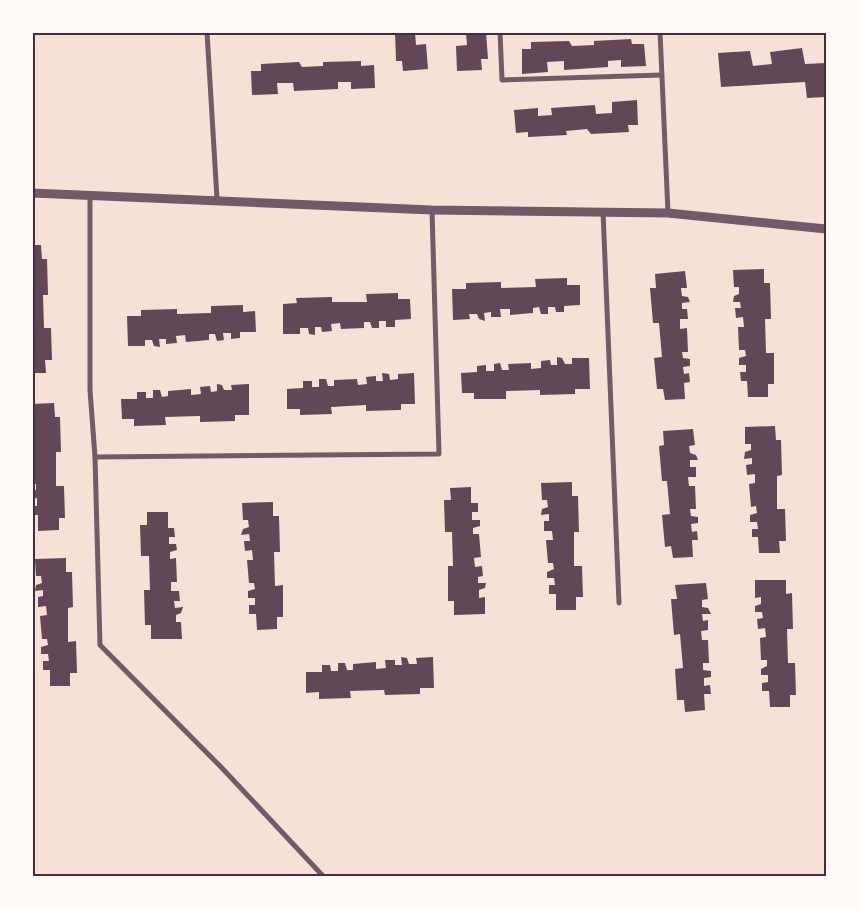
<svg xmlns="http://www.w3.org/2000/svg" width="859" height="909" font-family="'Work Sans',sans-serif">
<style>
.building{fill:#644757}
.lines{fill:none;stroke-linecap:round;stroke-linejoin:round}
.minor{stroke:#755966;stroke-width:5}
.tertiary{stroke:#755966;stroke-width:9}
.neatline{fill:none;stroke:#4a2c40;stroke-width:2}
</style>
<rect width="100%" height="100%" fill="#f7e1d7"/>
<!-- building -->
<g class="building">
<path d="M395,32H415L416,45L426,44L428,69L403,71L402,61H396Z"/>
<path d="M466,32H486L488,59H481L482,70L457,71L456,46L467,45Z"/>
<path d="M631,39L632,44H644L646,66L621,67V60L608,61V67L564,70V61L547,62L548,72L522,74V49H531V42L569,41L572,46L594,45V41Z"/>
<path d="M802,48L805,64L826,63V97L807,98L805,82L721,87L718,53L750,51L753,66L772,64L770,52Z"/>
<path d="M361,61V66L374,65L375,88L351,89V82H338V89L294,91L293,83H277L278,94L252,95L251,71H261V64L299,62L302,67L323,66V62Z"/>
<path d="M637,100L638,125H628L629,132L591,134L587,129L566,131L567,135L528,137V132L516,133L514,110L538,108V116L552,115L551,108L595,105L596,114L612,113V102Z"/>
<path d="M32,245H41L42,259H47L48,295H43L44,328H51L52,360H45L46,373H32Z"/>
<path d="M764,269V283H770L771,319H765L766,353H774V384H768V397H748L747,381H741L740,372H746V365H739V358L746,356L745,350H739L738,327H744L743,317L736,318L735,308H741L740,302H733L734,296L739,294V287H734L733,270Z"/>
<path d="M685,271L687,288H681L682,296L688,297L690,302L682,303V309H687L688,319H680V329L687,328L688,352H682L683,358L690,359V366L683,367L684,374L689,373L690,382L684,383L685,399L665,400L663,389H657L654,358L662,357L659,323H653L650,288H656L655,274Z"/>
<path d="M567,278V285H580V305L564,306V312H556L555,307H548V314H541L539,307L533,308V313L510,315V309H500L501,317H491V312L484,313L485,321L479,319L477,314H469L470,319L453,320L452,289H466V283L501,282V288L536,287L535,279Z"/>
<path d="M398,293V299H410L411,319L395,320V327H386V321H379V328H372L370,322H364V328L341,329L340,323L331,324L332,331L322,332L321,327H315V335L309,334L308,328H300V334H283V304L297,303L296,298L332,297V302H367L366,294Z"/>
<path d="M243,305V312L255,311L256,332H240V338L231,339V333H223L224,340L217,341L215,334H209V340L186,342L185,335L176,336L177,343L166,344V339H159L160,347L154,346L152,340H145V346H128L127,316H141V310L177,309V314L211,313V306Z"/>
<path d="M557,357L562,358L565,364H572V358H589L590,389H575V394L540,395V390L506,391V399H474V393H462L461,373L477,372V366L486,365V371H494V364L500,363L502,370H509L508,364L531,363V369L541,368V361L550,360L551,365H557Z"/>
<path d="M382,373L389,374L390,380L398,379V374L414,373L415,404H401V410L366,411V405L331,407L332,414L300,415V409H287V389L303,388V381H312V387H319V379H326L328,386H334V380L357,379L358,385L367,384L366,377L376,376V381H383Z"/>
<path d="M217,384L222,385L224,390H232L231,385L249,384V415H235V421L200,422V416L165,417L166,425L134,426V419H122L121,399H137V392H146V398H153V390H160L162,397L168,396V391L191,389V395L201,394L200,387L210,386L211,392L217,391Z"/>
<path d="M54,403L55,417H60L61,452H56V486H64L65,518H59V530L38,531V515H32V506H37V498L32,499V491L36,490V484H32V461L35,460L34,451H32V404Z"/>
<path d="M775,426L776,440H781L782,475L777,476V509H785L786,541H779L780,553H759L758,537H752V529H758L757,522H750V515L757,513L756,506L751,507L749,484L755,483V474L747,475L746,465L752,464V458L744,459L745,452L751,450V444H745V427Z"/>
<path d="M693,429L695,445L689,446L690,453L696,455L698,460H690V467H696V477H688L689,486H695L696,509H690L691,516L698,517V523L691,524L692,532L697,531L698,540H692L693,557L673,558L671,546L665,547L662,515L670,514L667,481H662L659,446L664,445L663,431Z"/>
<path d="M572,482V496H578L579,532H574V566H582L583,597H576V610H556V594H549V585H555L554,578H547V572L554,569L553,563H548L546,540H553L552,531H544V521H549V514L541,515L542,509L548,507L547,500H542L541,483Z"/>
<path d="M471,487V503H478V512H472V520H480V526L473,528V534H479L481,557L474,558L475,567L482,566L483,576L478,577V583H486L485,588L479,590V598L485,597V614L454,615V601H448V566H453L452,532H445L444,500H451L450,488Z"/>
<path d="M273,502V516H279L280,552H274L275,586L283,585V617H277V629L257,630L256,614H249V605H255V598H248V591L255,589L254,583H249L247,560H253L252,550L245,551L244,541H250L249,534L241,535L243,529L249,527L248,520H243L242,503Z"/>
<path d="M147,512H168V528H174L175,537H169V544H176L177,550L170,552V559L176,558L177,582H171V591H179L180,601H174L175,608L183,607L181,613L176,615V622H181L182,639H151V625H145L144,590H150L149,556H141L140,525H147Z"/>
<path d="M66,558V572H72L73,607L68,608V642L76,641L77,673H70V686H50V670H43V661H49L48,654H41V647L48,645L47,639H42L40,616L47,615L46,606L38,607V597L43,596V590L35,591L36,585L42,583L41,576H36L35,559Z"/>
<path d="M755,580H786V594L792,593L793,629H787L788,663H795L796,695H790V707H770L769,691H762V683L768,682V675H761V669L767,666V660H761L760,638L766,637L765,628L758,629L757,619L763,618L762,612H755V606L761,604V597L755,598Z"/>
<path d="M706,583L708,599L702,600V607L708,608L711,614H702L703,621L708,620V630L701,631L702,640H708L709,663H703V670L711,671V677L704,678V686L710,685L711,694H704L705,710L685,712L684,700H677L675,669L683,668L680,634L674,635L671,599H677L675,585Z"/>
<path d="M401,657L407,658L409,664H417L416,658L433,657L434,688H420V694L385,695L384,690L350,691L351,698L319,699V692L306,693V672H322V665H330L331,671H338V663H345L347,670H353V664L376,662V669L386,668L385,660H395V665H402Z"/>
</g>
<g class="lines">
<!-- minor -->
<g class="minor">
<path d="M207,32L217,199"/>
<path d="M500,32L502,80L661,75"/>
<path d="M660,32L668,213"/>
<path d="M90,195V390L95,457L100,645L221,767L323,876"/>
<path d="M603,211L619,603"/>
<path d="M95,457L439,454L432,210"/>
</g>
<!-- tertiary -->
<path class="tertiary" d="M32,193L432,210L668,213L826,229"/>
</g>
<!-- border -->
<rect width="859" height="909" fill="none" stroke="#fffaf5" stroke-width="68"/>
<rect x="34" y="34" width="791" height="841" class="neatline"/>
</svg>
